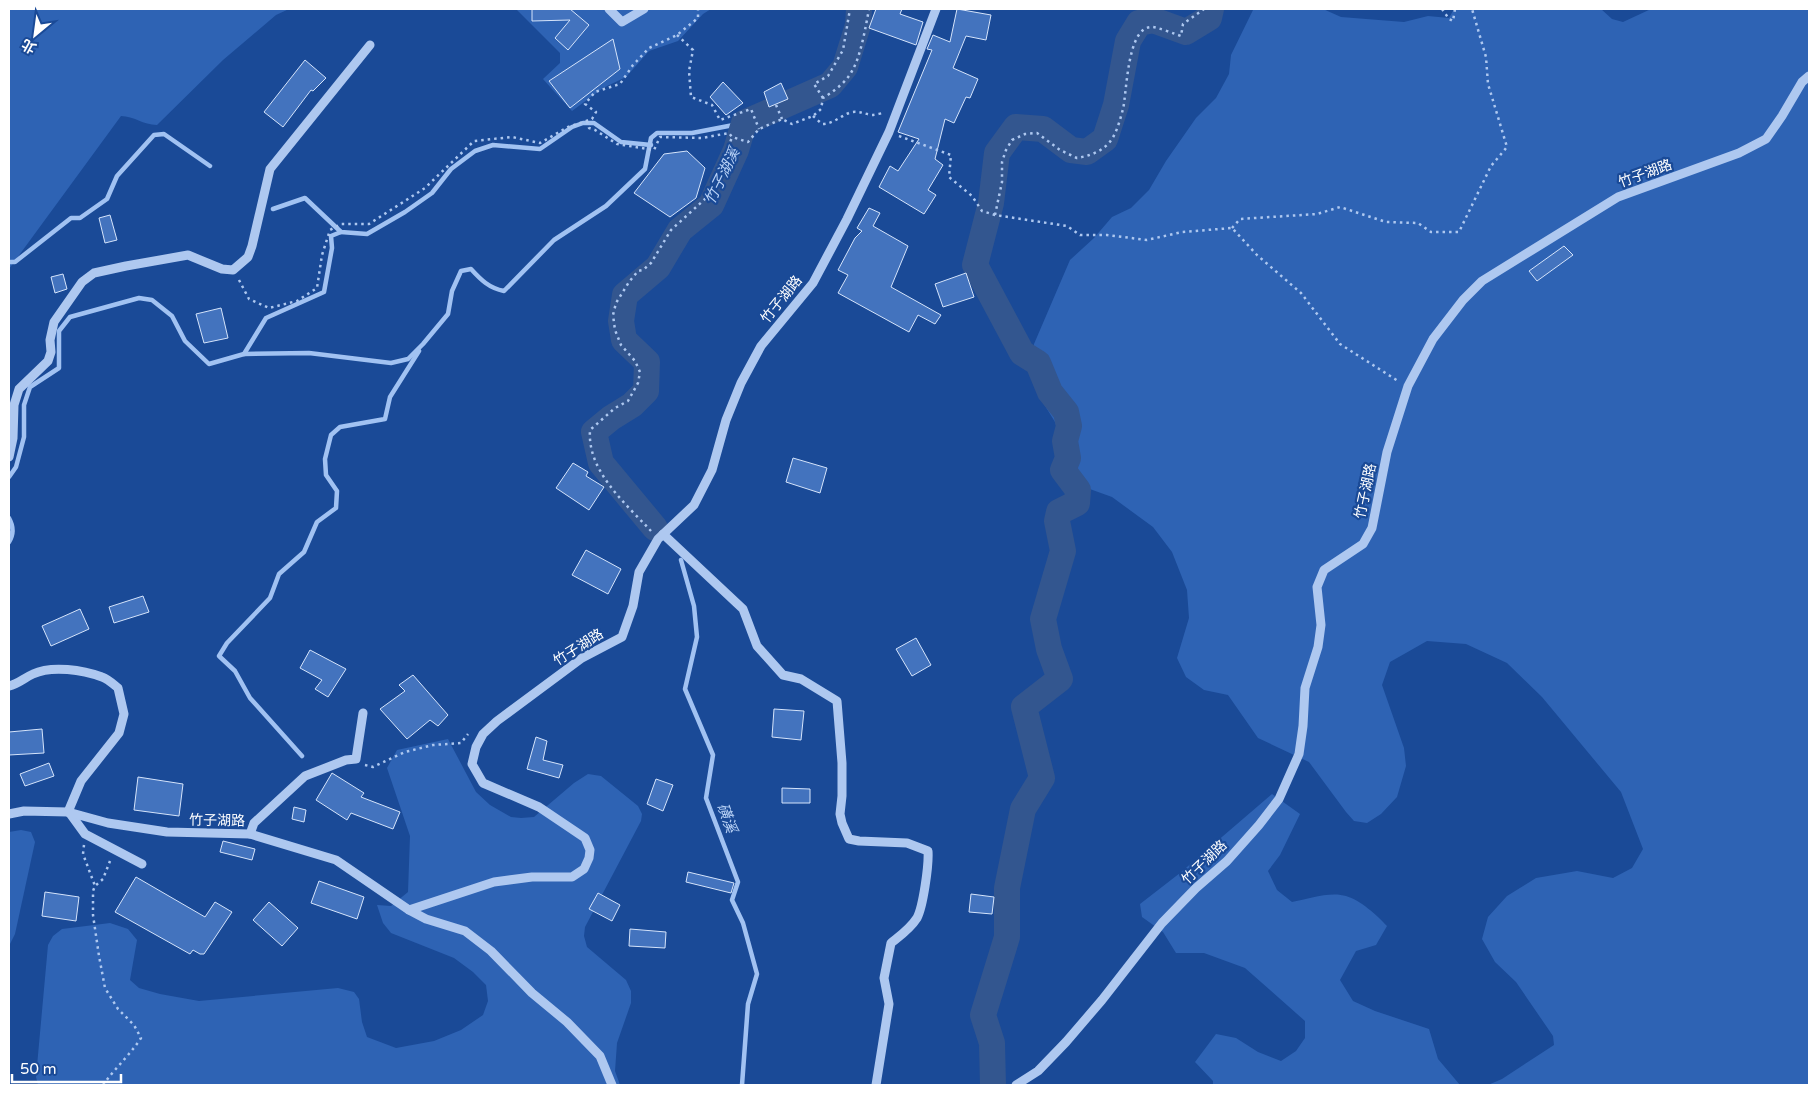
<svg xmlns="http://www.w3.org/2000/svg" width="1818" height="1094" font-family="'Varela Round','Noto Sans TC',sans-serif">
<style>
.green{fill:#2e63b4}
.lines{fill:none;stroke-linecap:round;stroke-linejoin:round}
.stream{stroke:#a1c2f2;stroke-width:4.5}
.river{stroke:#33568f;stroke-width:26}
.building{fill:#4373be;stroke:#d5e4fb}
.path{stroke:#aec8f0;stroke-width:2.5;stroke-dasharray:2.5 4;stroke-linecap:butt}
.minor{stroke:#aec8f0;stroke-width:9}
.labels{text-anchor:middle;stroke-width:4.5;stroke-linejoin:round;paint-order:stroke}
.street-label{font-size:14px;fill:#fff;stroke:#1a4a97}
.water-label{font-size:15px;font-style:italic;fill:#bad3f7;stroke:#1a4a97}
</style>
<rect width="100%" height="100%" fill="#1a4a97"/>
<!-- green -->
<g class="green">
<path d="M9,9H289L276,15L223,60L157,125C143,125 134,116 121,116L9,269Z"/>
<path d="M516,9H711L703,14L678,41L649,51L626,77L603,88L572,111L543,79L560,63V53Z"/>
<path d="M1256,9H1323L1341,17L1404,22L1428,16L1449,18L1454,9H1601L1612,19L1623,22L1651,9H1809V1085H1488L1502,1079L1554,1045L1553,1036L1516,982L1495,962L1482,939L1488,917L1507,896L1536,878L1577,871L1613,878L1632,868L1643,849L1621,792L1542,697L1507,663L1466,644L1427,641L1390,662L1382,685L1404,748L1406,766L1397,797L1381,814L1367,823L1354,821L1346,812L1309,762L1258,738L1228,695L1204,690L1186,677L1177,658L1189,618L1187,590L1172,552L1153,527L1112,497L1087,488L1072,474L1055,422L1039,396L1031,368L1034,344L1070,260L1094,238L1112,217L1131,208L1149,190L1166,161L1196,118L1216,98L1229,74L1231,55L1253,10Z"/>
<path d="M448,739L476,792L490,805L511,817L521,818L534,817L574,783L588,774L601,776L638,806L642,814L641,821L585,927L584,936L587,947L626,980L631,991V1003L617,1043L615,1071L620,1085H38L36,1077L48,945L53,936L62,929L110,923L128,929L137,940L130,980L139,988L160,994L199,1001L338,988L354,992L359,999L362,1022L367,1037L396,1048L434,1041L461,1030L483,1015L488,1001L486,985L473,972L454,958L391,933L383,923L377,905L391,906L408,892L410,836L387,768L397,750Z"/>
<path d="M1272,794L1300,814L1280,855L1268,871L1277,890L1292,902C1307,899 1331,891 1346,896C1360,900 1377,915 1387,926L1376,945L1356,951L1340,980L1353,1001L1375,1011L1429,1029L1438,1059L1460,1085H1213V1081L1195,1062L1216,1034L1236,1038L1258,1052L1281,1061L1296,1051L1305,1038V1021L1245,968L1204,953H1176L1163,932L1142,917L1140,904L1180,873Z"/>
<path d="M21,830L31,832L35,842L15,934L9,946V832Z"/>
</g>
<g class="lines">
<!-- stream -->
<g class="stream">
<path d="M273,209L305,198L341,232L367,234L405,212L432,193L451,169L475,151L493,145L540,149L572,127L583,123H594L621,142L651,145"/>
<path d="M9,262H15L71,218H80L107,199L117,176L154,135L164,134L210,166"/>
<path d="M244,354L266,318L324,292L332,248L331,236L341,232"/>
<path d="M9,477L16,467L24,437V405L30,387L59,368V331L70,317L139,298L152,300L172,316L185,341L209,364L244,354L309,353L391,363L408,359L423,344L448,314L452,291L461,271L471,269C481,280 489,288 504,291L554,240L606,206L645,169L651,138L657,133H692L744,123"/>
<path d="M9,518C14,527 14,534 9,542"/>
<path d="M681,560L694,606L697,637L685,689L713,755L706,798L738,882L732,900L743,923L757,974L748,1004L742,1085"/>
<path d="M302,756L250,698L235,671L219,656L227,643L270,598L279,574L304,552L317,522L336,508L337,491L326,475L325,459L331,435L340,427L385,419L390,397L419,351"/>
</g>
<!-- river -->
<g class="river">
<path d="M655,528L601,463L594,432L611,418L632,405L646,391L647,362L624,340L621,321L625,295L658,267L680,230L711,205L736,150L744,123L830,85L845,67L858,25L859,9"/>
<path d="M993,1085L992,1043L983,1015L1007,937V888L1023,809L1042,778L1024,707L1060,679L1049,649L1043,619L1063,551L1057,521L1059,512L1077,503L1078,490L1063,470L1068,458L1065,441L1069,426L1066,412L1050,392L1038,363L1022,353L975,265L991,203L997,153L1016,127L1043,129L1071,150L1087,152L1105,139L1116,105L1128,41L1139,23L1153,20L1186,32L1209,18L1211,9"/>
</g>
</g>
<!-- building -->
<g class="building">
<path d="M532,9H570L589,25L568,50L555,38L570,20L532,21Z"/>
<path d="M876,9H902L900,14L923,22L916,45L869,28Z"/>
<path d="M957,9L991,15L986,40L966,36L953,68L978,79L970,98L966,97L954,123L945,119L935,159L943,165L928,190L936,195L924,214L879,187L890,166L898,171L919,139L898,132L932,50L927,49L933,35L950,42Z"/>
<path d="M613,39L620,69L570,108L549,81Z"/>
<path d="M305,60L326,78L313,91L311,90L283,127L264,112Z"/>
<path d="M723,82L743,103L726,115L710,97Z"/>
<path d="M781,83L788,99L769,107L764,92Z"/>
<path d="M687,151L705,168L696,198L670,217L634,193L664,154Z"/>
<path d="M869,208L880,213L873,226L908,246L891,287L941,315L935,324L918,315L909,332L838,293L848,275L838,270L855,238L862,231L857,228Z"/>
<path d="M110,215L117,240L105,243L99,218Z"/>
<path d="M1564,246L1573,255L1537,281L1529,271Z"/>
<path d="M966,273L974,297L943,307L935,284Z"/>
<path d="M63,274L67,289L55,293L51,277Z"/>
<path d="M221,308L228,338L204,343L196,314Z"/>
<path d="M793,458L827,468L820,493L786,482Z"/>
<path d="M573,463L588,472L586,476L604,487L589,510L556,488Z"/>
<path d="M586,550L621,569L608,594L572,575Z"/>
<path d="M143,596L149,612L114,623L109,607Z"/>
<path d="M80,609L89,629L51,646L42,626Z"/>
<path d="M916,638L931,665L912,676L896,649Z"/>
<path d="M310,650L346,669L328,697L315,689L322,680L300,668Z"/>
<path d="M413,675L448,715L438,726L430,720L407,739L380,709L405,691L399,685Z"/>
<path d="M774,709L804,711L801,740L772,737Z"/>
<path d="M42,729L44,753L9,755V732Z"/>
<path d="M536,737L547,741L543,760L563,765L559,778L527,769Z"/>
<path d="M49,763L54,776L25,786L20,774Z"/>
<path d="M332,773L364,793L361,797L400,812L393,829L351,813L347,820L316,800Z"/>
<path d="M138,777L183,784L179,816L134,810Z"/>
<path d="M656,779L673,785L663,811L647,804Z"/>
<path d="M782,788L810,789V803H782Z"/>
<path d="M294,807L306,810L304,822L292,819Z"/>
<path d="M223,841L255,849L252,860L220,852Z"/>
<path d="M688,872L734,883L731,893L686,882Z"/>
<path d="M136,877L205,917L215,902L232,912L204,954H200L193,950L190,954L115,912Z"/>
<path d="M319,881L364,897L357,919L311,903Z"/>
<path d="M45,892L79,897L76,921L42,916Z"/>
<path d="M598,893L620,905L612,921L589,909Z"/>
<path d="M971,894L994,897L992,914L969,912Z"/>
<path d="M269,902L298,928L282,946L253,920Z"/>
<path d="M630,929L666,932L665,948L629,946Z"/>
</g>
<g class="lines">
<!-- path -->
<g class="path">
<path d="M1442,9L1449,19L1453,21L1455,9"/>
<path d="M677,35L693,50L689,71L691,97L712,105L720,120L751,109L759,129"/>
<path d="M823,98L814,84L828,76L843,50L850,9"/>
<path d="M776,105L782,119"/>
<path d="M813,116L822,124C834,124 841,115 852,112C860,111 865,114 872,115C876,115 881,113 884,113"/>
<path d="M587,121L589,128L595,130L617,144L654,150L660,137L702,138L729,133L732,137L748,142L759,129L782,119L792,124L813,116L821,109L823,98C834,91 847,82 853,69C861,55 866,25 869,9"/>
<path d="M899,136L951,155L949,177L972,196L982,211L995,215L1067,226L1080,235H1107L1147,240L1182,232L1232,228L1257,255L1301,293L1340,344L1398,381"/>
<path d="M995,215L1002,182V162L1006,150L1012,140L1025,134L1037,133L1060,150L1077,158C1088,156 1099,153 1108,144C1116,136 1120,120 1123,109C1127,92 1127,26 1152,27C1157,27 1175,34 1181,36L1183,24L1204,9"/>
<path d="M1232,228L1240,219L1317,214L1340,207L1386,222L1418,223L1431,232H1459L1491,166L1507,147L1488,84L1486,57L1472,9"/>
<path d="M239,280L249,299L269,308L297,301L317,288L322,255L330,230L341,224H369L425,188L474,141L512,137L540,143L568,127L592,119L596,112L585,104L595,92L620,84L633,65L649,48L677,35L698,18V9"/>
<path d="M651,531C625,503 587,471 590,430L615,408L628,401L638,383L640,372L635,361L621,345L615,330L613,315L616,303L629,282L638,271L643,270L651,263L671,230L705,199L718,176L732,137"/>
<path d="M365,765L373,767L405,752L433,745L461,743L468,734"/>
<path d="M84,845L83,854L95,886"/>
<path d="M103,1085C115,1068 130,1055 141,1038L134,1025L118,1009L105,988L99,956L93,915V891L95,886L103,879L110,861"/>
</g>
<!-- minor -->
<g class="minor">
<path d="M609,9L622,22L644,9"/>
<path d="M9,457L13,438L14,405L19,389L48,361L51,352L50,340L54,322L82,282L94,273L126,266L188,255L222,269L233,270L248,257L252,246L270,169L370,45"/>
<path d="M663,534L743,609L757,646L783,675L801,679L837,701L842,763V796L840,814L842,823L849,839L859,841L907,843L928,851C929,865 923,907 917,918C910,929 901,935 891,943L884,978L889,1004L876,1085"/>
<path d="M9,686C18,684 24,678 33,674C52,665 83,670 102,677C108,679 113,684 118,688L124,714L119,733L81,781L68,812"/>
<path d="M69,812L85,834L142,864"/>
<path d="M9,814L24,811L68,812L108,823L167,832L250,834L336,860L409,910L426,919L465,931L491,951L532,993L567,1022L600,1056L612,1085"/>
<path d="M250,834L254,823L305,776L346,760L356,759L363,713"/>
<path d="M409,910L494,882L532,877H572L584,869L589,858L590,850L585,838L539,807L483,783L472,764L476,747L483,734L497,721L582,658L622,637L633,606L639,572L658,539L694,505L712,470L726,420L741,383L761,346L813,283L847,219L889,132L936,9"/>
<path d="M1016,1085L1038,1071L1066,1042L1102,1000L1162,923L1196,888L1227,861L1259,825L1279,799L1299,754L1303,726L1305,688L1318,647L1321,625L1317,587L1324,570L1363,544L1372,528L1387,452L1408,386L1433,339L1463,300L1482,281L1618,197L1739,153L1766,139L1782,116L1802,82L1809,76"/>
</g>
</g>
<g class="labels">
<!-- street labels -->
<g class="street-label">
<text transform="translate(1645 173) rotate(-20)" y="5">竹子湖路</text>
<text transform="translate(781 299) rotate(-51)" y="5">竹子湖路</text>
<text transform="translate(1365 491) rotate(-78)" y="5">竹子湖路</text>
<text transform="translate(578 647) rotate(-32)" y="5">竹子湖路</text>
<text transform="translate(217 820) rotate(1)" y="5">竹子湖路</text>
<text transform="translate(1204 862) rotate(-44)" y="5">竹子湖路</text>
</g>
<!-- water labels -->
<g class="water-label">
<text transform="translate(722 176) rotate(-64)" y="5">竹子湖溪</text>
<text transform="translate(727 818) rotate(70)" y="5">磺溪</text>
</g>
</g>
<!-- border -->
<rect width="1818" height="1094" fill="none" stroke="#ffffff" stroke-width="20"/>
<!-- north arrow -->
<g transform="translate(35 35) rotate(209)" stroke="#1a4a97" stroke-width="4" paint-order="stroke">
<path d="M0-4L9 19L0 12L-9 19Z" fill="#ffffff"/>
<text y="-8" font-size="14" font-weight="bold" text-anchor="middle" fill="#ffffff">北</text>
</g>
<!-- scale -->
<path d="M12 1074v8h109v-8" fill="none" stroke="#ffffff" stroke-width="2.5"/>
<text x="20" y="1074" font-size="15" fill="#ffffff" stroke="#1a4a97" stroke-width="4" paint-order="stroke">50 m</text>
</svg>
